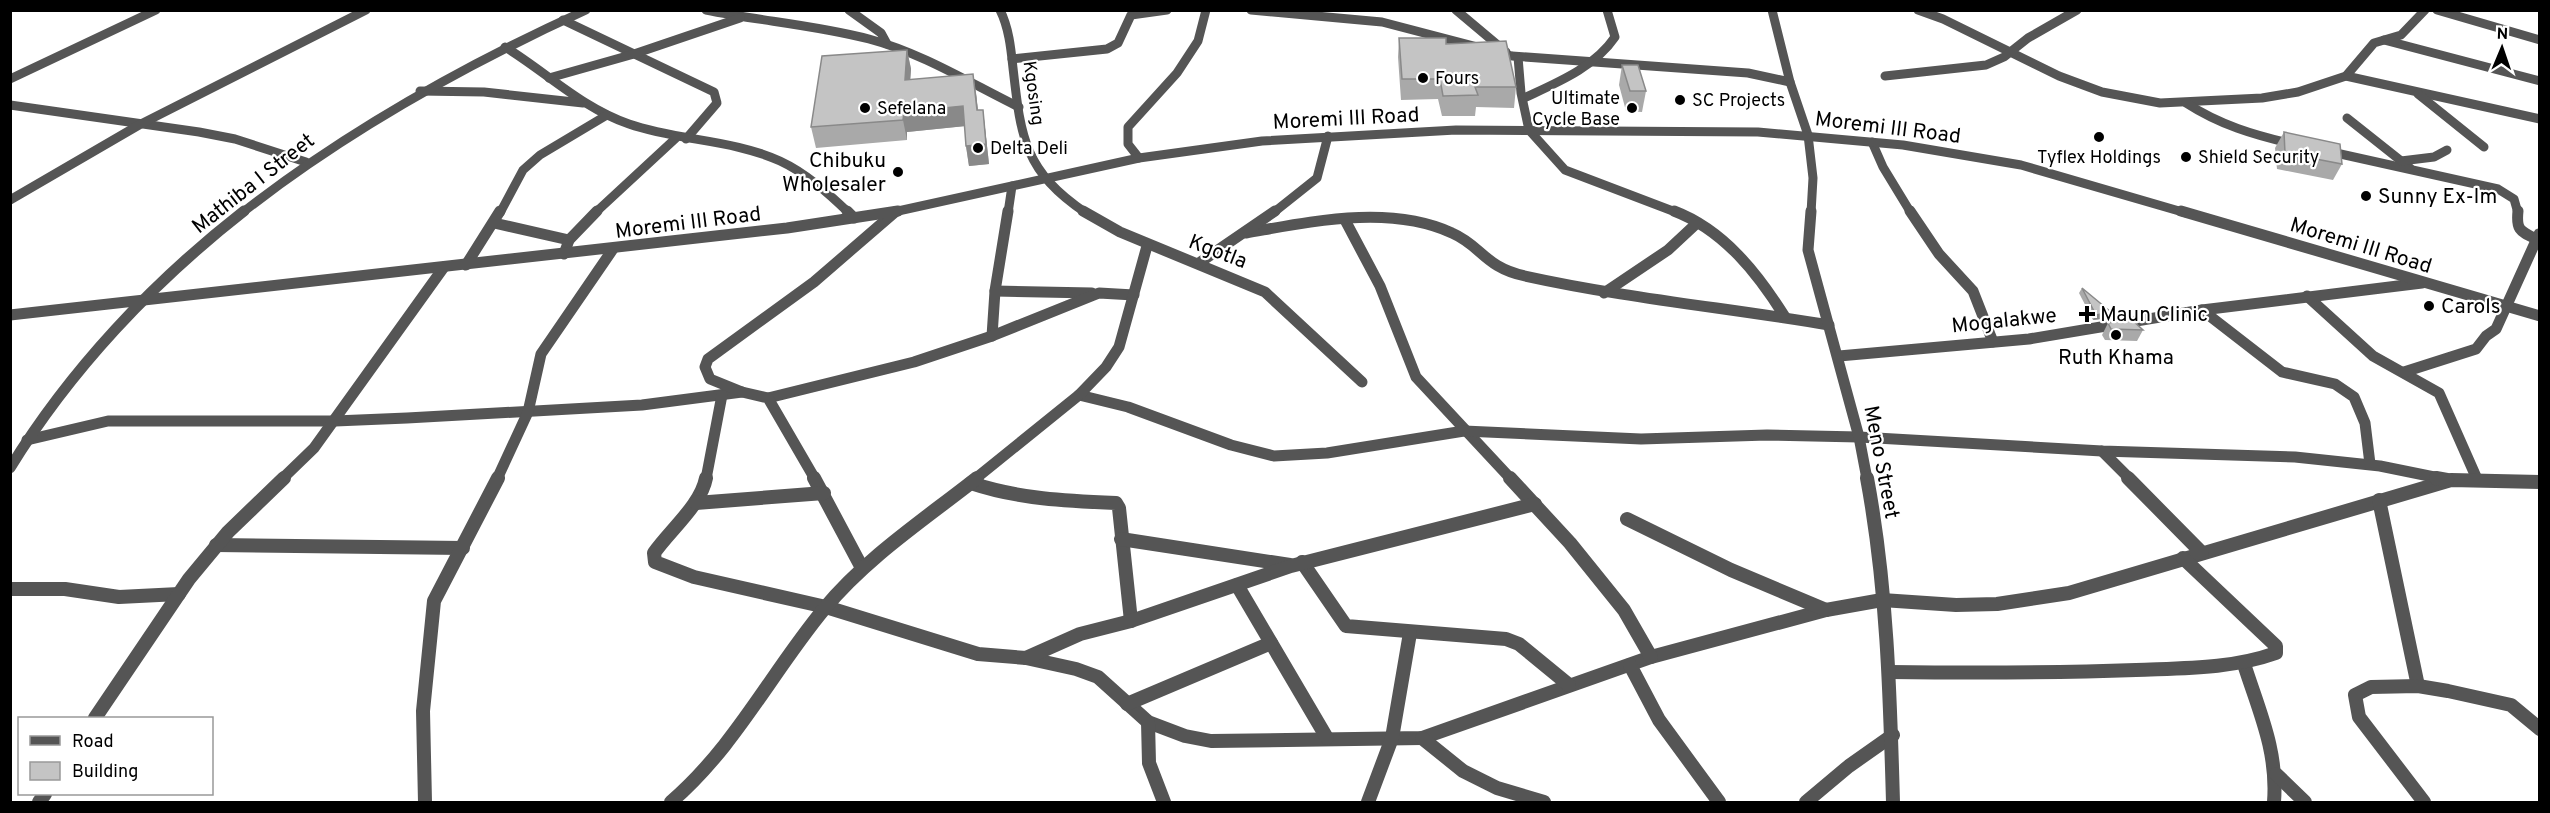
<svg xmlns="http://www.w3.org/2000/svg" width="2550" height="813" font-family="Overpass,sans-serif">
<style>
.lines{fill:none;stroke-linecap:round;stroke-linejoin:round}
.minor-far2{stroke:#555;stroke-width:9}
.minor-far1{stroke:#555;stroke-width:11}
.minor{stroke:#555;stroke-width:14}
.tertiary-far2{stroke:#555;stroke-width:9}
.tertiary-far1{stroke:#555;stroke-width:11}
.tertiary{stroke:#555;stroke-width:14}
.wall{fill:#a9a9a9}
.shaded-wall{fill:#898989}
.building{fill:#c4c4c4;stroke:#898989;stroke-width:1.5}
.poi-dot{fill:#000;stroke:#fff;stroke-width:2}
.labels{text-anchor:middle;stroke-width:4.5;stroke-linejoin:round;paint-order:stroke}
.far-poi-label{font-size:18px;fill:#000;stroke:#fff;text-anchor:start}
.far-street-label{font-size:18px;fill:#000;stroke:#fff}
.street-label{font-size:21px;fill:#000;stroke:#fff}
.poi-label{font-size:21px;fill:#000;stroke:#fff;text-anchor:start}
</style>
<rect width="100%" height="100%" fill="#fff"/>
<g class="lines">
<!-- minor-far2 -->
<g class="minor-far2">
<path d="M706,10C760,21 816,25 869,39C922,53 970,83 1019,107"/>
<path d="M849,10L881,33L887,44"/>
<path d="M1000,10C1009,28 1011,49 1013,68C1021,138 1024,171 1086,213"/>
<path d="M1251,10L1382,22L1512,56L1748,73L1790,82"/>
<path d="M1456,10L1506,52"/>
<path d="M1918,10L1943,19L2059,76L2102,92L2160,103L2262,98L2298,92L2346,76L2374,43L2401,35L2425,10"/>
<path d="M2437,10L2540,40"/>
<path d="M563,20L714,92L717,103L686,139"/>
<path d="M2384,40L2540,81"/>
<path d="M505,47C546,72 582,108 629,124C678,141 732,139 780,161C806,173 828,193 849,213"/>
<path d="M1518,57L1521,93L1529,130L1565,170L1678,213"/>
<path d="M1012,59L1107,49L1118,43L1131,15L1167,10"/>
<path d="M1885,76L1986,65L2004,57L2028,38L2077,10"/>
<path d="M2346,76L2540,119"/>
<path d="M549,78L634,54L740,18"/>
<path d="M10,79L156,10"/>
<path d="M420,91L484,92L583,103"/>
<path d="M2418,94L2484,147"/>
<path d="M1524,98C1556,83 1594,68 1615,37L1607,10"/>
<path d="M2186,103C2220,125 2254,135 2293,144"/>
<path d="M10,105L199,132L235,139L306,162"/>
<path d="M2347,118L2410,168"/>
<path d="M1872,142L1883,167L1911,213"/>
<path d="M2327,151L2498,189L2514,199L2518,213"/>
<path d="M1139,158L1128,144V127L1177,73L1198,41L1206,10"/>
<path d="M2401,161L2434,157L2447,150"/>
<path d="M10,200L139,125L366,10"/>
<path d="M500,213L523,170L540,155L607,115"/>
<path d="M595,213L676,138"/>
<path d="M1008,213L1012,186"/>
<path d="M1273,213L1317,178L1328,136"/>
</g>
<!-- minor-far1 -->
<g class="minor-far1">
<path d="M847,211L854,218"/>
<path d="M1083,211L1120,232L1265,292L1362,382"/>
<path d="M1674,211C1724,230 1758,274 1785,317"/>
<path d="M1910,211L1939,254L1973,291L1993,342"/>
<path d="M2518,211C2516,230 2520,231 2536,239"/>
<path d="M1345,220L1380,286L1416,377L1511,479"/>
<path d="M494,223L569,240"/>
<path d="M1246,233C1310,222 1389,204 1452,233C1482,246 1484,267 1525,276C1625,298 1728,308 1829,325"/>
<path d="M564,254L569,240L597,211"/>
<path d="M1199,263L1275,211"/>
<path d="M466,265L500,211"/>
<path d="M995,291L1092,293"/>
<path d="M1604,293L1668,250L1697,223"/>
<path d="M2307,296L2373,356L2439,393L2477,479"/>
<path d="M2202,310L2282,372L2335,384L2354,397L2365,423L2370,464"/>
<path d="M992,336L995,291L1008,211"/>
<path d="M1839,356L2029,339L2202,310L2422,283"/>
<path d="M2404,372L2476,349L2486,336L2496,329L2539,234"/>
<path d="M1079,395L1128,407L1231,445L1274,456L1327,453L1464,431L1641,439L1767,435L1859,437L2102,451L2295,457L2380,466L2444,479"/>
<path d="M768,398L914,362L992,336L1099,293L1134,295"/>
<path d="M27,440L108,421H335L407,418L642,405L742,392"/>
<path d="M2102,451L2130,479"/>
<path d="M282,479L314,448L444,267"/>
<path d="M497,479L528,412L541,354L613,249"/>
<path d="M706,479L722,395"/>
<path d="M815,479L768,398L742,392L710,379L705,367L708,359L814,282L895,212"/>
<path d="M975,479L1079,395L1106,367L1119,347L1147,246"/>
</g>
<!-- minor -->
<g class="minor">
<path d="M706,478C701,505 670,530 654,553L655,562L694,577L826,607L978,654L1026,658L1076,669L1098,677L1148,722L1185,736L1211,741L1422,738L1651,657L1826,610L1882,600L1956,605L1997,604L2069,593L2451,480L2540,482"/>
<path d="M814,478L862,568"/>
<path d="M1510,478L1570,543L1624,610L1651,657"/>
<path d="M2128,478L2202,553"/>
<path d="M2436,478L2447,480"/>
<path d="M971,483C1019,499 1066,501 1116,503L1119,508L1131,621"/>
<path d="M2379,500L2418,686"/>
<path d="M696,503L824,493"/>
<path d="M1627,519L1731,570L1826,610"/>
<path d="M1121,539L1290,565"/>
<path d="M216,545L463,548"/>
<path d="M1302,562L1346,626L1506,639L1519,644L1569,685"/>
<path d="M1237,585L1327,738"/>
<path d="M10,589H65L119,597L179,594"/>
<path d="M1026,658L1080,634L1131,621L1291,566L1535,504"/>
<path d="M2244,664C2259,711 2278,751 2274,802"/>
<path d="M1630,665L1659,720L1719,802"/>
<path d="M1890,672C1972,673 2054,673 2136,670C2184,668 2231,669 2276,653V646L2183,558"/>
<path d="M1127,704L1271,643"/>
<path d="M95,718L189,579L228,532L284,478"/>
<path d="M1148,722L1149,763L1164,802"/>
<path d="M1422,738L1463,771L1497,788L1544,802"/>
<path d="M2276,774L2305,802"/>
<path d="M39,802L45,794"/>
<path d="M425,802L423,711L434,601L498,478"/>
<path d="M671,802C735,747 771,673 824,609C867,557 925,519 977,478"/>
<path d="M1368,802L1392,738L1410,633"/>
<path d="M1806,802L1849,766L1893,735"/>
<path d="M2424,802L2359,717L2355,695L2371,687L2418,686L2448,691L2511,705L2540,729"/>
</g>
<!-- tertiary-far2 -->
<g class="tertiary-far2">
<path d="M1772,10L1790,82L1808,135L1813,178L1811,213"/>
<path d="M242,213C348,130 463,66 586,10"/>
<path d="M889,213L1139,158L1262,141L1456,130L1758,132L1903,145L2021,165L2186,213"/>
</g>
<!-- tertiary-far1 -->
<g class="tertiary-far1">
<path d="M1811,211L1808,250L1859,437L1867,479"/>
<path d="M2181,211L2540,316"/>
<path d="M10,315L787,228L898,211"/>
<path d="M10,468C70,370 153,282 244,211"/>
</g>
<!-- tertiary -->
<path class="tertiary" d="M1867,478C1887,585 1890,694 1893,802"/>
</g>
<!-- wall -->
<g class="wall">
<path d="M1399,38L1446,44L1516,87L1514,108L1476,107L1475,116H1442L1438,99L1401,100L1398,57Z"/>
<path d="M907,50L911,69L910,79L976,93L978,110H983L989,164L969,166L966,146L965,126L907,132V140L816,148L811,127Z"/>
<path d="M1622,65L1646,91L1642,112L1626,111L1619,85Z"/>
<path d="M2284,132L2342,164L2333,180L2277,169L2275,148Z"/>
<path d="M2082,288L2109,318L2093,320L2079,293Z"/>
<path d="M2108,323L2143,330L2137,341L2105,340L2102,335Z"/>
</g>
<!-- shaded-wall -->
<g class="shaded-wall">
<path d="M907,50L911,69L909,100L905,80Z"/>
<path d="M973,74L976,93L980,130L977,110Z"/>
<path d="M963,106L966,126L907,132V140L903,120L904,112Z"/>
<path d="M983,110L989,164L969,166L966,146Z"/>
<path d="M2111,312L2109,318L2093,320L2096,315Z"/>
</g>
<!-- building -->
<g class="building">
<path d="M1399,38H1446V44L1506,41L1516,87H1475L1478,95L1443,96L1440,79H1402Z"/>
<path d="M907,50L905,80L973,74L977,110H983L986,144L966,146L963,106L904,112L903,120L811,127L822,56Z"/>
<path d="M1622,65H1638L1646,91H1630Z"/>
<path d="M2284,132L2340,144L2342,164L2285,153Z"/>
<path d="M2082,288L2111,312L2096,315Z"/>
<path d="M2131,319L2143,330L2111,329L2108,323Z"/>
</g>
<!-- markers -->
<g class="poi-dot">
<circle cx="1423" cy="78" r="6"/>
<circle cx="1680" cy="100" r="6"/>
<circle cx="865" cy="108" r="6"/>
<circle cx="1632" cy="108" r="6"/>
<circle cx="2099" cy="137" r="6"/>
<circle cx="978" cy="148" r="6"/>
<circle cx="2186" cy="157" r="6"/>
<circle cx="898" cy="172" r="6"/>
<circle cx="2366" cy="196" r="6"/>
<circle cx="2429" cy="306" r="6"/>
<path d="M2084 305h6v6h6v6h-6v6h-6v-6h-6v-6h6z"/>
<circle cx="2116" cy="335" r="6"/>
</g>
<g class="labels">
<!-- far-poi labels -->
<g class="far-poi-label">
<text x="1435" y="84">Fours</text>
<text x="1620" y="104" text-anchor="end">Ultimate<tspan x="1620" dy="21">Cycle Base</tspan></text>
<text x="1692" y="106">SC Projects</text>
<text x="877" y="114">Sefelana</text>
<text x="990" y="154">Delta Deli</text>
<text x="2099" y="163" text-anchor="middle">Tyflex Holdings</text>
<text x="2198" y="163">Shield Security</text>
</g>
<!-- far-street labels -->
<g class="far-street-label">
<text transform="translate(1034 93) rotate(82)" y="6">Kgosing</text>
</g>
<!-- street labels -->
<g class="street-label">
<text transform="translate(1346 118) rotate(-3)" y="7">Moremi III Road</text>
<text transform="translate(1888 127) rotate(7)" y="7">Moremi III Road</text>
<text transform="translate(253 183) rotate(-38)" y="7">Mathiba I Street</text>
<text transform="translate(688 222) rotate(-7)" y="7">Moremi III Road</text>
<text transform="translate(2361 245) rotate(17)" y="7">Moremi III Road</text>
<text transform="translate(1218 251) rotate(21)" y="7">Kgotla</text>
<text transform="translate(2004 320) rotate(-6)" y="7">Mogalakwe</text>
<text transform="translate(1882 462) rotate(79)" y="7">Meno Street</text>
</g>
<!-- poi labels -->
<g class="poi-label">
<text x="886" y="167" text-anchor="end">Chibuku<tspan x="886" dy="24">Wholesaler</tspan></text>
<text x="2378" y="203">Sunny Ex-Im</text>
<text x="2441" y="313">Carols</text>
<text x="2100" y="321">Maun Clinic</text>
<text x="2116" y="364" text-anchor="middle">Ruth Khama</text>
</g>
</g>
<!-- border -->
<rect width="2550" height="813" fill="none" stroke="#000000" stroke-width="24"/>
<!-- legend -->
<rect x="18" y="717" width="195" height="78" fill="#ffffff" stroke="#999999" stroke-width="1.5"/>
<rect x="30" y="736" width="30" height="9" fill="#555555" stroke="#999999" stroke-width="1.5"/>
<text x="72" y="747" font-size="18" fill="#000000">Road</text>
<rect x="30" y="762" width="30" height="18" fill="#c4c4c4" stroke="#999999" stroke-width="1.5"/>
<text x="72" y="777" font-size="18" fill="#000000">Building</text>
<!-- north arrow -->
<g transform="translate(2502 48) rotate(2)" stroke="#ffffff" stroke-width="4.5" paint-order="stroke">
<path d="M0-4.5L10 22L0 15L-10 22Z" fill="#000000"/>
<text y="-9" font-size="16" font-weight="bold" text-anchor="middle" fill="#000000">N</text>
</g>
</svg>
